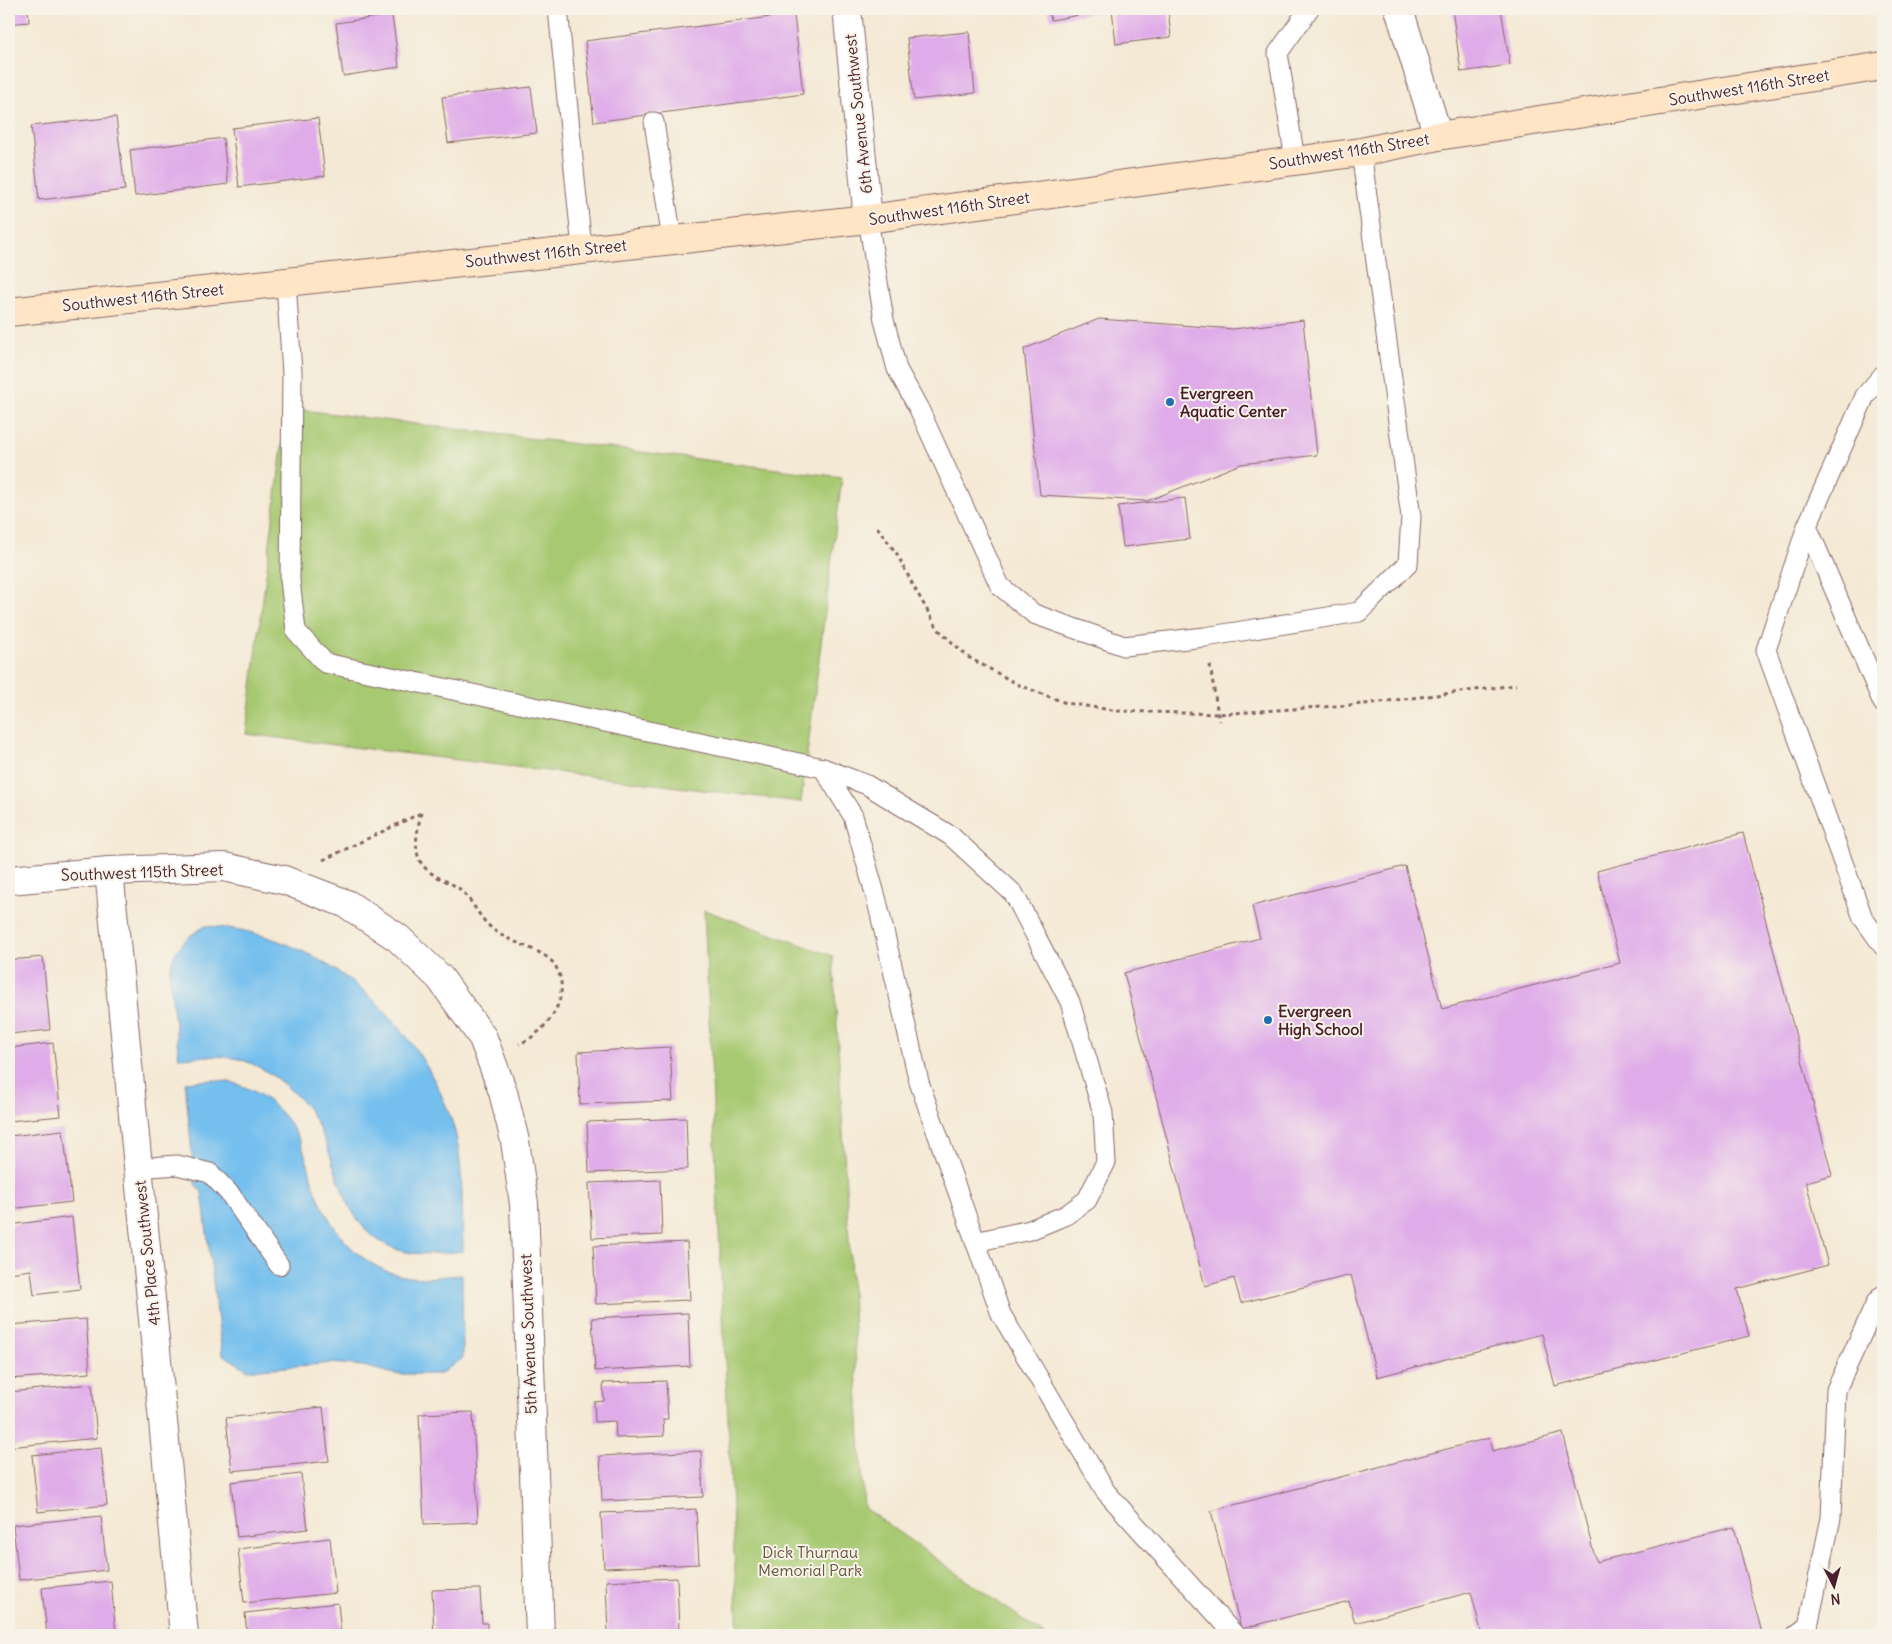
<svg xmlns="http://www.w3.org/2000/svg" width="1892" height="1644" font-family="Delius,sans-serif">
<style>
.green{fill:#a7c971;stroke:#78744e}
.water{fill:#74bfee;stroke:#5f6f8c}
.building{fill:#dfabe9}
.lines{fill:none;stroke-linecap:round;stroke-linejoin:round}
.lane-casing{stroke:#866666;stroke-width:21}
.street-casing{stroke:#866666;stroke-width:30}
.secondary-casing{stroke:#866666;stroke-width:30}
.path{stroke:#866666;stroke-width:3;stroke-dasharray:4 4;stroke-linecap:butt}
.lane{stroke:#fff;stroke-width:19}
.street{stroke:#fff;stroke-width:28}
.secondary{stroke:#fde5c5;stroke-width:28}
.poi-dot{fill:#1f6fb2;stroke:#f7f3e8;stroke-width:2}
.labels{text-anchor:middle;stroke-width:4;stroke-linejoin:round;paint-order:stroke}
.street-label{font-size:16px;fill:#4a1f2b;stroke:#f7f3e8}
.poi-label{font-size:16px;font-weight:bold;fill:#4a1f2b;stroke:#f7f3e8;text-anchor:start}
.park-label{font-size:16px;fill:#665240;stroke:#f7f3e8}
</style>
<rect width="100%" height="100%" fill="#f7f3e8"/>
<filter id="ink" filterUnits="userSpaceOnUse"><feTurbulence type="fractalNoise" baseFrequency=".02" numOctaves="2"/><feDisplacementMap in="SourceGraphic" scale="10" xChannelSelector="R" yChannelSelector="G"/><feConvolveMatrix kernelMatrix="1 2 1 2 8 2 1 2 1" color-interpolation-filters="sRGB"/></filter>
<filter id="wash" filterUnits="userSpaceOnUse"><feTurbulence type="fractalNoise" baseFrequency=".0096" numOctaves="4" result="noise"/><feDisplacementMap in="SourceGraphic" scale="20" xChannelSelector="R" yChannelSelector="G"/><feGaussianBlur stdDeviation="1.12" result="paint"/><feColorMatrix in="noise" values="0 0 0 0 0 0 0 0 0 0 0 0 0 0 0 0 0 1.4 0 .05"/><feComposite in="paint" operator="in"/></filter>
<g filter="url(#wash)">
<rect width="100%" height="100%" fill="#f4e9d4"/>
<!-- green -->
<g class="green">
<path d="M287,408L842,477L801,802L246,734Z"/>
<path d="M704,910L833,956L864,1508L1045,1635H738Z"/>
</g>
<!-- water -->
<g class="water">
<path d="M206,926C218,927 229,928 240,930C323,947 394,1004 433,1078C445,1101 456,1127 459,1153C463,1185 462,1219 463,1251C441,1253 417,1257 396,1249C342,1230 340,1169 318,1126C309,1106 293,1091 276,1078C262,1068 246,1059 228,1057C212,1055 195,1057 179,1058L169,972C174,949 185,937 206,926Z"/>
<path d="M214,1080C249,1082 279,1103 296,1134C306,1151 309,1172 316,1191C332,1233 362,1270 409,1277C427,1279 445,1276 462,1275L463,1358L440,1374H395L363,1366L332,1363L248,1370L222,1354L202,1192L195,1184L185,1082Z"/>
</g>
<g id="blocks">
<!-- building -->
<g class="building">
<path d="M9,9H28L29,22L9,24Z"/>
<path d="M1048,9H1095L1096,12L1051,20Z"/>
<path d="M1112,9H1168L1171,37L1116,44Z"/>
<path d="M1452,9H1501L1510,65L1461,72Z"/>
<path d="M794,14L803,94L594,122L585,41Z"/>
<path d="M392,15L399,67L343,76L336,23Z"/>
<path d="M969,32L975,93L914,100L907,38Z"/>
<path d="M531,87L537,133L448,143L442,97Z"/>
<path d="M116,117L125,190L39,200L31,126Z"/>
<path d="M318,118L325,176L239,187L232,128Z"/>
<path d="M223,138L228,184L135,196L130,150Z"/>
<path d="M1099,319L1234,329L1303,320L1317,455L1241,464L1147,501L1040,495L1024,349Z"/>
<path d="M1185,498L1190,539L1123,547L1118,506Z"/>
<path d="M1743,833L1832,1175L1806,1182L1828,1265L1737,1289L1749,1336L1555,1386L1542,1334L1377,1377L1351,1275L1241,1303L1234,1278L1205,1286L1124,973L1260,938L1252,906L1405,866L1442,1009L1620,963L1597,871Z"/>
<path d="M43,957L50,1030L9,1034V960Z"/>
<path d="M53,1043L61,1116L9,1121V1048Z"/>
<path d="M670,1047L673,1101L580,1104L578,1052Z"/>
<path d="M686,1118L688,1169L589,1173L587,1122Z"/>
<path d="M63,1130L72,1202L9,1209V1136Z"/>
<path d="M660,1180L662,1235L592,1238L589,1183Z"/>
<path d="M72,1217L80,1289L34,1295L31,1270L9,1273V1225Z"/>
<path d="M687,1242L690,1300L596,1304L593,1246Z"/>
<path d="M688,1313L690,1366L595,1371L592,1318Z"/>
<path d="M86,1319L90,1373L9,1379V1325Z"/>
<path d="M666,1381L668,1419H663L664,1436L616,1438L615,1421L595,1422L594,1402L604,1401L603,1383Z"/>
<path d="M92,1384L97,1438L9,1447V1392Z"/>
<path d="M323,1407L329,1461L232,1471L226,1418Z"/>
<path d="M473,1412L478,1522L424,1524L419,1414Z"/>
<path d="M1563,1433L1596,1562L1734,1527L1762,1633L1753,1635H1482L1471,1592L1355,1623L1349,1601L1241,1629L1211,1511L1489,1438L1492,1451Z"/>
<path d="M101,1448L107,1505L38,1512L32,1455Z"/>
<path d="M701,1451L703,1497L602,1501L600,1456Z"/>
<path d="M301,1474L308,1529L237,1537L231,1482Z"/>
<path d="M696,1509L699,1564L604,1568L601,1513Z"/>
<path d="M101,1516L107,1570L19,1580L13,1525Z"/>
<path d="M330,1538L336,1593L244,1603L238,1549Z"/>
<path d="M677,1578L679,1632L608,1635L606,1581Z"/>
<path d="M111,1581L116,1635H47L42,1588Z"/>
<path d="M480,1589L482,1623H487V1635H434L432,1590Z"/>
<path d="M338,1603L341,1635H247L245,1613Z"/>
</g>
</g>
</g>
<g filter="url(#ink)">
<use href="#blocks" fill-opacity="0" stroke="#866666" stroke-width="1"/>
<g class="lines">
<defs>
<g id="lane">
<path d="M558,9L582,249"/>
<path d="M654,122L672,240"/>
<path d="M1295,160L1278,53L1309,9"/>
<path d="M868,219L884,320L897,369L919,409L1000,586L1034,614L1124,646L1205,637L1359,612L1408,564L1411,517L1361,152"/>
<path d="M286,282L292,373L290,580L296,631L325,663L823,768L853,816L877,901L919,1082L1001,1314L1106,1492L1235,1635"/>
<path d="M1883,375L1865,396L1807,526L1766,650L1863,918L1883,946"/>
<path d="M1807,526L1883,703"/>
<path d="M823,768L867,785L951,836L1014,894L1070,1002L1103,1113L1106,1162L1087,1200L1066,1215L1030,1230L975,1242"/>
<path d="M138,1168L177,1165L210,1173L230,1194L279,1265"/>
<path d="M1796,1635L1808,1626L1831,1518L1836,1390L1877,1301L1883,1295"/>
</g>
<g id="street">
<path d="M847,9L868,219"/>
<path d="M1399,9L1438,136"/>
<path d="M109,871L184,1635"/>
<path d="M9,880L109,871L224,867L284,880L347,904L398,938L440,978L483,1038L503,1092L515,1141L524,1204L540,1635"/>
</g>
<path id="secondary" d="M9,312L868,219L1361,152L1438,136L1883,66"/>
</defs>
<!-- lane casing -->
<use href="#lane" class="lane-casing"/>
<!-- street casing -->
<use href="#street" class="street-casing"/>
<!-- secondary casing -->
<use href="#secondary" class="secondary-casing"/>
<!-- path -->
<g class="path">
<path d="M877,527L897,554L915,589L938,629L968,657L1019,685L1066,703L1118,711L1218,714L1365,704L1516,685"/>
<path d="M1210,665L1219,721"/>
<path d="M421,813C418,828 413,847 420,861C429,878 453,881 463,892C477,907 480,921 498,933C514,944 544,950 554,964C575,994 547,1033 519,1044"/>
<path d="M323,860L421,813"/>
</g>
<!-- lane -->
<use href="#lane" class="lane"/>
<!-- street -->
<use href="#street" class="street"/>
<!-- secondary -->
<use href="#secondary" class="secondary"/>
</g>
</g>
<!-- markers -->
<g class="poi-dot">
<circle cx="1170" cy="402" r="5"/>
<circle cx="1268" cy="1020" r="5"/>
</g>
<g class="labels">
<!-- street labels -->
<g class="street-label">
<text transform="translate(1749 87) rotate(-9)" y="6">Southwest 116th Street</text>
<text transform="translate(858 114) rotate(-96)" y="6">6th Avenue Southwest</text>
<text transform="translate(1349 151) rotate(-9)" y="6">Southwest 116th Street</text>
<text transform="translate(949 208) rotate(-8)" y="6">Southwest 116th Street</text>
<text transform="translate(546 253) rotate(-6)" y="6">Southwest 116th Street</text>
<text transform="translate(143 297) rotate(-6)" y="6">Southwest 116th Street</text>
<text transform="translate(142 872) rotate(-2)" y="6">Southwest 115th Street</text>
<text transform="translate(147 1253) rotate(-96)" y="6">4th Place Southwest</text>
<text transform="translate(528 1334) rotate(-92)" y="6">5th Avenue Southwest</text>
</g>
<!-- poi labels -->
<g class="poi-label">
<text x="1180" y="399">Evergreen<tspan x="1180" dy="18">Aquatic Center</tspan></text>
<text x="1278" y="1017">Evergreen<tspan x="1278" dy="18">High School</tspan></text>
</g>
<!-- park labels -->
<g class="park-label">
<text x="810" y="1558">Dick Thurnau<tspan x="810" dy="18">Memorial Park</tspan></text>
</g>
</g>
<!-- margin -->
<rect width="1892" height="1644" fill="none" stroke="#f7f3e8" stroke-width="30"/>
<!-- north arrow -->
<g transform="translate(1834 1586) rotate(174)" stroke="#f7f3e8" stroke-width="4" paint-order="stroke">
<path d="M0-4L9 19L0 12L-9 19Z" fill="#4a1f2b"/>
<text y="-8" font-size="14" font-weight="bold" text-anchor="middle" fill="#4a1f2b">N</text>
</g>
</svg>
